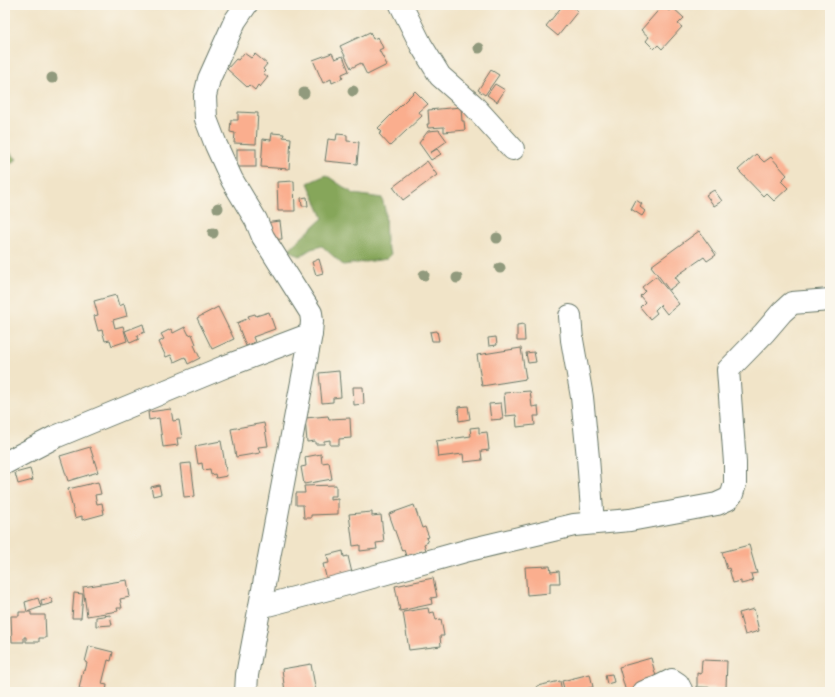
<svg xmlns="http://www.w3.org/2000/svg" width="835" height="697" font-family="Mali,sans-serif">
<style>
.forest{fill:#86a65a;stroke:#527247}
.building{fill:#faae8e}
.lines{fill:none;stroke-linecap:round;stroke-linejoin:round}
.minor-casing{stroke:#687768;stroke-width:24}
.minor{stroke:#fff;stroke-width:22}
.tree{fill:#919a7d}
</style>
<rect width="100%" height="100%" fill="#fbf7ec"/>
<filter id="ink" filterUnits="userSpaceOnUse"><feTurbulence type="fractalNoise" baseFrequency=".025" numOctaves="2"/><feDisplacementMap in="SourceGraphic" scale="8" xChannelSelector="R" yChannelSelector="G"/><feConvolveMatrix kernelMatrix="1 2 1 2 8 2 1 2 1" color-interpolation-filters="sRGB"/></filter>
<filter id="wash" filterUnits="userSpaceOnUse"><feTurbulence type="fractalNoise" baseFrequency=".012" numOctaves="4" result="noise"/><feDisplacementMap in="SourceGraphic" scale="16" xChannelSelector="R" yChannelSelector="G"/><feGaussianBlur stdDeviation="0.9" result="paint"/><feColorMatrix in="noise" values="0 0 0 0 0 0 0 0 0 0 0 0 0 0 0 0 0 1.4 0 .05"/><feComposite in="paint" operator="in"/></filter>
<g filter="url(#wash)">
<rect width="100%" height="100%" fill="#f1e4c8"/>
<!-- forest -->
<g class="forest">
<path d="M5,148L17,159L5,168Z"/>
<path d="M326,175L354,194L382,198L385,210L386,243L391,254L387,259L343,265L322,246L311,249L300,256L288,250L323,218L308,183Z"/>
</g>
<g id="blocks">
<!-- building -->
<g class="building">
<path d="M563,5H570L578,11L558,36L546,26Z"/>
<path d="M663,5L669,11L672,7L684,18L678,24L682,27L662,49L658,45L654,49L646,41L649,37L641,30Z"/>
<path d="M370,32L373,39L378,37L383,48L379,50L387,65L367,75L361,63L351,68L340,46Z"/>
<path d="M244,53L251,58L255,54L267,64L263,69L265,71L263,73L268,77L260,87L258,85L255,90L249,85L247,87L227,69L236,59L238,60Z"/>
<path d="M332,53L335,59L343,56L349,71L342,74L343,78L332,83L331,79L323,83L313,60Z"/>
<path d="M491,70L499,75L485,95L478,90Z"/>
<path d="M495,84L505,90L497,102L487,95Z"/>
<path d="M415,91L428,104L419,112L422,116L390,146L379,134L382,132L378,128Z"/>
<path d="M461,107L462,121H464L465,130L444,132V127L428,128L427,124H429L428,110Z"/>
<path d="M238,112L258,113L256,144L234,143L235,133L230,132L231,120H238Z"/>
<path d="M439,130L447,141L430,153L437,149L441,154L431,160L419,143L428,131Z"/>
<path d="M272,133L284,134L283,137L291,138L289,169L261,167L263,139L271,140Z"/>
<path d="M337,134L347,135V141L359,142L357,164L325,161L328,139L336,140Z"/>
<rect x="237" y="149" width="19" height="18"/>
<path d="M756,154L764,162L771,157L787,175L781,181L788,188L774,201L766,193L763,196L738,170Z"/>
<path d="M427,161L437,175L403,200L393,187Z"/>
<path d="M294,181L295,211H278L277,182Z"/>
<path d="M714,190L722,201L714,206L706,195Z"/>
<path d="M307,197L308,206H302L301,198Z"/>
<path d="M636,200L642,204L640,207L645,211L642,216L631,209Z"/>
<path d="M280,221L282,239L266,240L264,223Z"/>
<path d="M699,231L716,255L707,261L704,257L675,277L679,282L669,290L651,266Z"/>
<path d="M319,259L323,273L316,275L312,262Z"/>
<path d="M656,276L679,304L667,314L660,305L655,310L657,313L650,319L640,307L645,302L640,296L645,291L642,287Z"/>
<path d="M116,295L119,306L124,304L127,316L113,320L115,328L123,326L127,341L112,346L110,340L105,341L102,330L98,331L94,316L98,315L94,301Z"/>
<path d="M218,307L234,339L212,349L197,318Z"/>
<path d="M269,312L275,329L253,337L255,342L246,346L237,323L249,318L248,316L255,314L256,316Z"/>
<path d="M143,324L145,332L137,335L139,339L130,343L125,331Z"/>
<path d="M524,324L525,341H517V325Z"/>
<path d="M185,327L189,335L192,334L196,344L194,345L200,358L188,364L185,357L174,362L171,355L166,357L159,342L164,339L161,334L171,329L173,333Z"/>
<path d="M437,331L439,341H432L430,332Z"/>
<path d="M496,337L497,345L489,346L488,338Z"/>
<path d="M521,348L526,379L482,386L477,355Z"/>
<path d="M534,352L536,362L528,363L526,353Z"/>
<path d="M339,371L341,397L333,398V402L322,403L319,373Z"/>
<path d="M353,387H363L364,404L354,405Z"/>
<path d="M530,391L532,407L538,406L539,416H534L535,425L517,427L516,415L506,416L504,393Z"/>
<path d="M501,403L503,419L491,420L489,404Z"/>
<path d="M468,406L470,419L459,421L458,407Z"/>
<path d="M171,409L173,421L179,420L182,438H177L178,445L163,447L159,418L149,420L148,412Z"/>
<path d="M328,416L329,419L350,418L351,438L339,439V445H330V440L324,441V444H315V441L307,442L305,418Z"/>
<path d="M264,423L268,446L258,447L260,453L236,457L231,429Z"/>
<path d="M479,427V433L487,432L489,450L481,451L482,460L464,462L463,454L438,457L436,441L471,436L470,428Z"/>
<path d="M221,441L227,476L216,478L215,474L211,475L210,469L203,470L202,463L198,464L195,446Z"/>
<path d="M90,447L98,472L68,481L60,456Z"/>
<path d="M321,454L322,463L329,462L332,479L304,484L301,467L306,466L305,457Z"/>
<path d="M191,463L195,496L184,497L180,464Z"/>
<path d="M30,469L33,480L18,484L15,473Z"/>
<path d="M98,482L101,494L95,495L97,504L102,503L104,514L82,520V516L75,518L68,489Z"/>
<path d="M159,485L161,494L153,496L151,487Z"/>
<path d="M336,485V496H330V500L338,499V514L311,515V518H304L303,505H296V493H305L304,486Z"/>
<path d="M414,505L422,528L425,527L429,537L426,538L428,542L424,544L426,550L406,556L404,550L402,551L389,514Z"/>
<path d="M372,512V516L381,515L384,542L376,543L377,549L360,551V545L353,546L349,514Z"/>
<path d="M749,545L757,573L751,574L753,581L741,584V581L733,583L729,568L727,569L722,552Z"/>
<path d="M343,551L344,557L348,556L352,573L327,581L323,564L329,563L327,555Z"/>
<path d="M550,566L551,572L559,571L560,583H550V593L527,595L525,567Z"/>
<path d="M433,578L437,597L431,598L432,604L400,611L395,586Z"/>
<path d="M127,580L130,597L120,599L122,608H117L118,611L87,616L83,587Z"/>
<path d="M74,593L83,594L81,618H72Z"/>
<path d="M38,598L41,607L27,612H31V615H45L46,638H39V642H26V637H24V642H12L11,616H19V612H27L25,602Z"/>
<path d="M51,598L53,603L42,606L41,600Z"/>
<path d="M428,608L429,613L434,612L436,620L441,619L444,636H440L441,646L409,650L403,612Z"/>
<path d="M754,609L759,631L745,635L739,613Z"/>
<path d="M110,615L112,625L96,626V617Z"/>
<path d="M89,646L113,652L111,661L108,660L102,684L107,685L106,692H81L82,689H79L83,670L85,671L87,663L85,662Z"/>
<path d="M651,658L658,684L638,692H626L619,667Z"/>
<path d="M702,660L727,661L726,688L697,687V673L701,674Z"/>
<path d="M311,664L316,692H285L282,669Z"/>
<path d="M590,674L593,687L571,692H565L562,681Z"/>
<path d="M612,674L614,682L607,684L605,675Z"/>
<path d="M560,681L562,692H538L537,686Z"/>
</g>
</g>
</g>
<g filter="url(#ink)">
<use href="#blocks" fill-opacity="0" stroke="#687768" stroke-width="1"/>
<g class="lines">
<defs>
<g id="minor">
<path d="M401,5L421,45L440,76L473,105L513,149"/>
<path d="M570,316L572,340L582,397L588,458L593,523"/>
<path d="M5,463L55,437L224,367L311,334"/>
<path d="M260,607L351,583L469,550L574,525L630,520L717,504L728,499L732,494L735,484V463L728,370L764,333L782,312L792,303L830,300"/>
<path d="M246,692L247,675L311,334L312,321L311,313L263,237L256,220L232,180L216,145L206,119L205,96L209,79L235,21L246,5"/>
<path d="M644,692L656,688L672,680L678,684L682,692"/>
</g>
</defs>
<!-- minor casing -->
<use href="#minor" class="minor-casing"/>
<!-- minor -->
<use href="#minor" class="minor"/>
</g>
<!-- trees -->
<g class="tree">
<circle cx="479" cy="48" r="5.5"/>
<circle cx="52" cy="78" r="5.5"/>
<circle cx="353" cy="91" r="5.5"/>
<circle cx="304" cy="93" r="5.5"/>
<circle cx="218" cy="208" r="5.5"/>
<circle cx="213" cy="233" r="5.5"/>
<circle cx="497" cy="238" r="5.5"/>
<circle cx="500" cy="268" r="5.5"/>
<circle cx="424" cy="275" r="5.5"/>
<circle cx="457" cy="278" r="5.5"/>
</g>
</g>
<!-- margin -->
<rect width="835" height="697" fill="none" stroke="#fbf7ec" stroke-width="20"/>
</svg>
